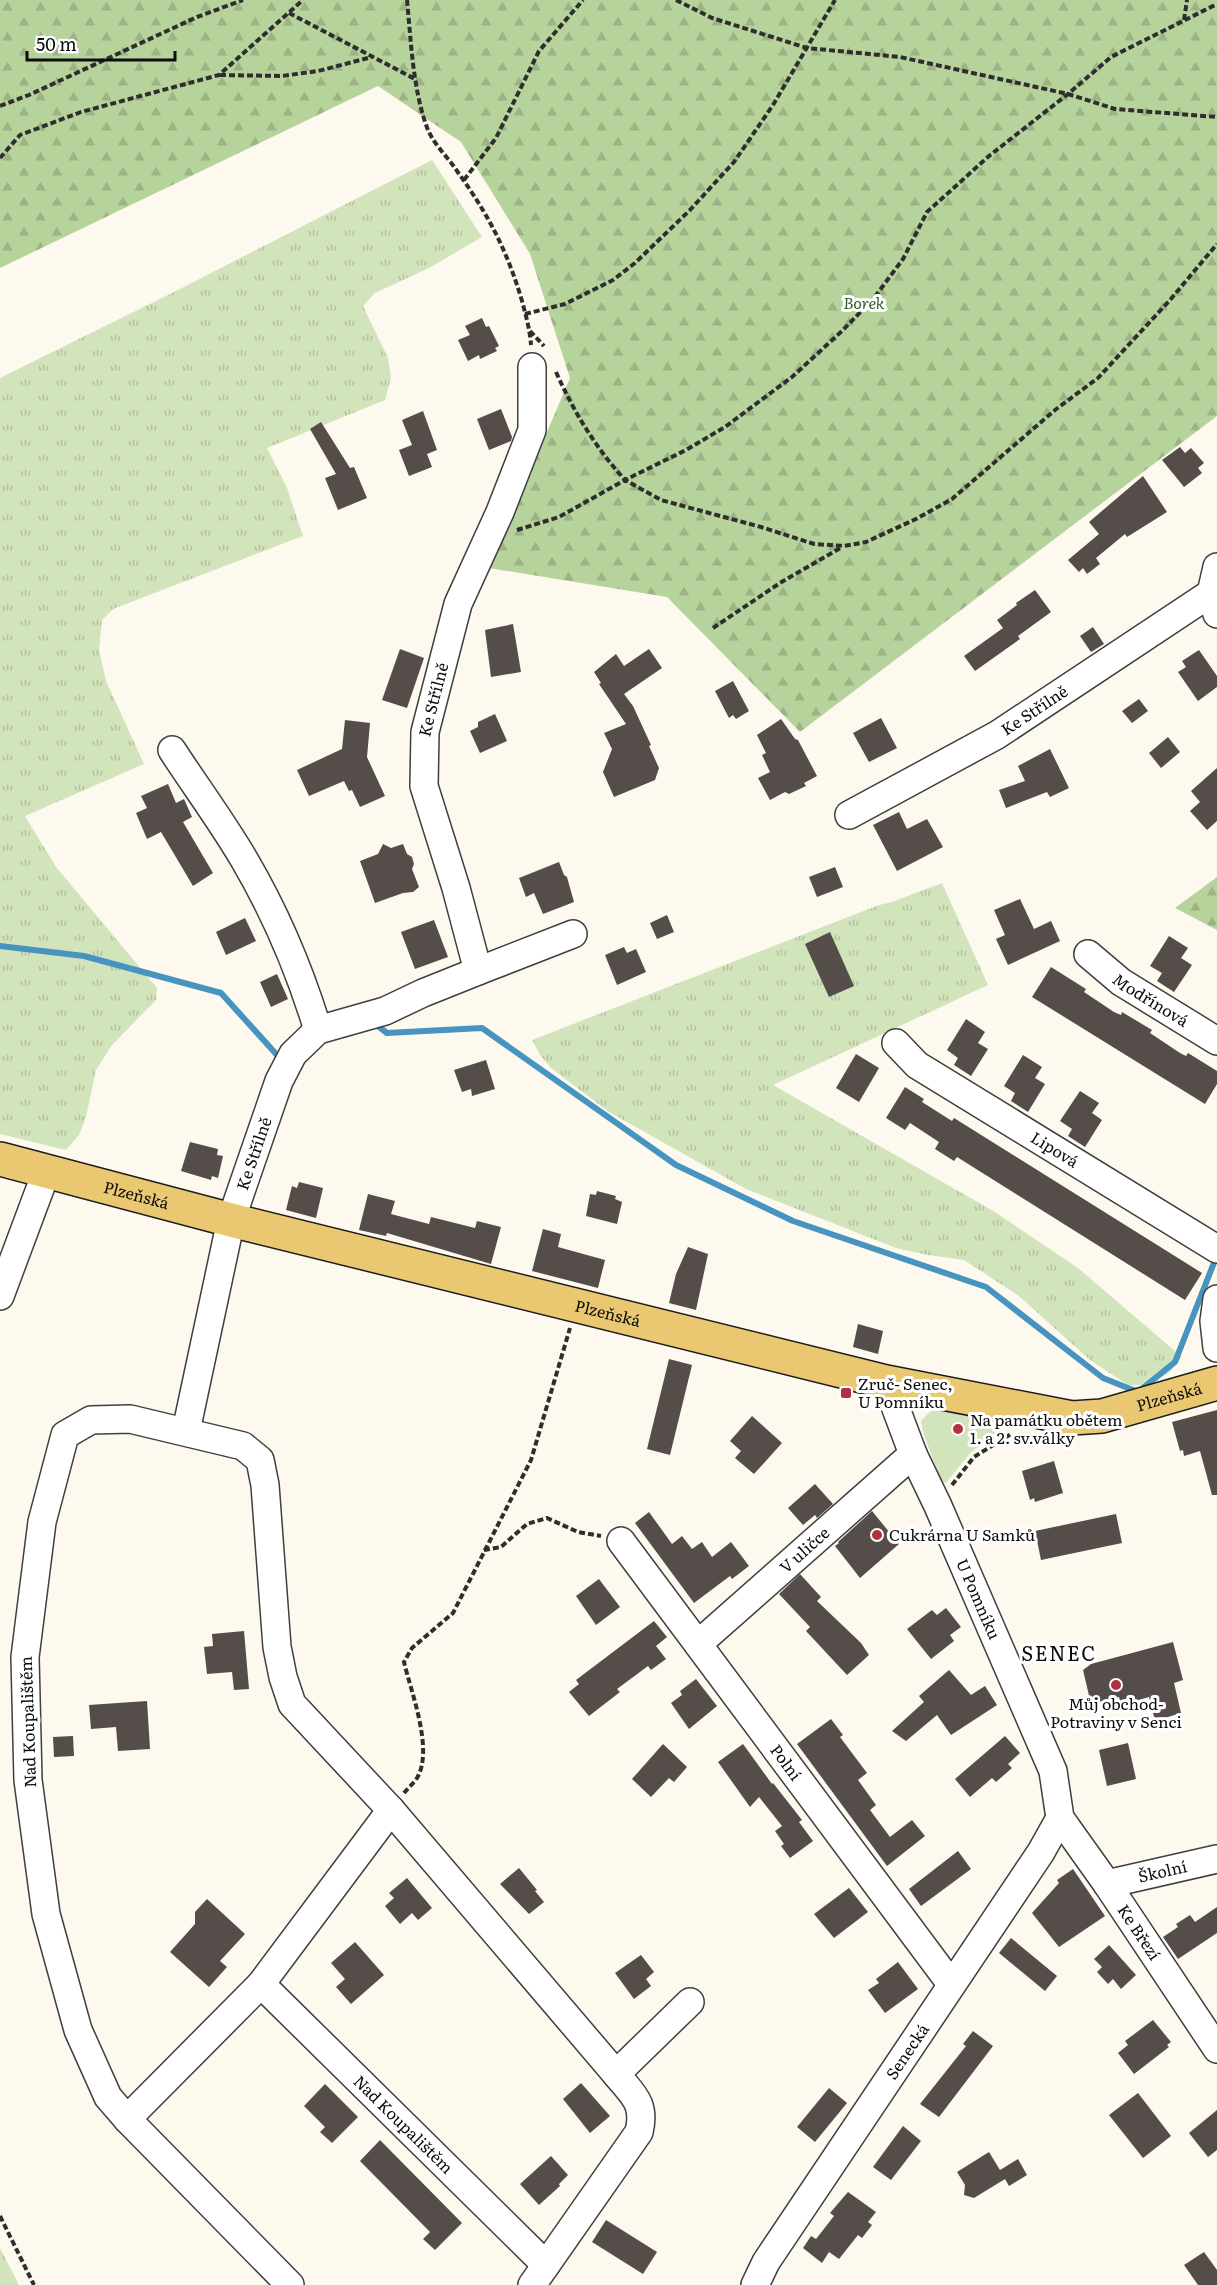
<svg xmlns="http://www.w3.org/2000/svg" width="1217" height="2285" font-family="Literata,serif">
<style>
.grass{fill:url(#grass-tufts)}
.forest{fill:url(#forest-firs)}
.park{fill:#d2e4bb}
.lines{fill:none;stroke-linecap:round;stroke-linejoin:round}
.stream{stroke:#4694bf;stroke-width:6}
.building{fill:#544d4a}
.minor-casing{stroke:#3f3f3f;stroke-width:30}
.major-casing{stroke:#1d1d1d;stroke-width:36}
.path{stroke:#2e2e2e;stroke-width:4;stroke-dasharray:6 3;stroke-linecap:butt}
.minor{stroke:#fff;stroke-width:27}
.major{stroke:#eac871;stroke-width:33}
.poi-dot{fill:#ae333e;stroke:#fff;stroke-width:2}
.labels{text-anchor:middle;stroke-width:6;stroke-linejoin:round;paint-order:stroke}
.park-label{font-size:16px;font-style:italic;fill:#325d24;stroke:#fff}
.street-label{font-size:16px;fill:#0c0c0c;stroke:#fff}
.poi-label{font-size:16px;fill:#0c0c0c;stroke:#fff;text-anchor:start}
.quarter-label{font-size:20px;letter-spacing:1.5px;fill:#0c0c0c;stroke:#fff}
</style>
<defs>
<pattern id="grass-tufts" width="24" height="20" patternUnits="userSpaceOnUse" patternTransform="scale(1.5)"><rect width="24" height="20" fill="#d2e4bb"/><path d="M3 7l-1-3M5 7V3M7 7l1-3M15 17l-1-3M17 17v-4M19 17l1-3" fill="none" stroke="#b3c2a0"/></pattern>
<pattern id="forest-firs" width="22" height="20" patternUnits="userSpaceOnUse" patternTransform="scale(1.5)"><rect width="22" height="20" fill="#b7d39c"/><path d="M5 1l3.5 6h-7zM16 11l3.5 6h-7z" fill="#9cb485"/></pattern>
</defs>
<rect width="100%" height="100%" fill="#fdf9ee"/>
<!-- grass -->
<g class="grass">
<path d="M432,160L482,237L431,267L375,293L363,306L388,358L391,378L385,400L267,448L287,488L303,536L113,609L102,620L99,650L106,681L144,764L25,816L56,867L157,988L156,1000L112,1045L96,1070L86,1117L79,1135L66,1150L0,1134V378L174,292Z"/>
<path d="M942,883L988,985L773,1085L995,1212L1078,1268L1182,1357L1169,1373L1147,1385H1128L1090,1360L1019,1296L964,1260L928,1255L896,1248L746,1189L609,1112L551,1068L540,1055L532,1040L879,905L892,902Z"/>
<path d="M0,2248L19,2285H0Z"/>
</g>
<!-- forest -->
<g class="forest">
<path d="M0,0H1217V416L800,732L667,597L489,568L570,378L530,254L461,142L378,86L0,268Z"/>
<path d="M1217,877V930L1175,908Z"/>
</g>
<!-- park -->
<path class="park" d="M935,1406L992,1414L1001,1423V1432L971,1452L946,1483L941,1481L923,1432L921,1421Z"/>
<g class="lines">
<!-- stream -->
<g class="stream">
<path d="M0,946L84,956L221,993L277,1055L286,1051"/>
<path d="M374,1023L387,1033L482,1028L676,1165L793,1221L986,1287L1103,1378L1138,1392L1175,1362L1217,1255"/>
</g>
</g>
<!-- building -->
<g class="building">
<path d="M482,318L486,327L489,326L499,346L495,348L497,351L480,359L479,355L468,361L458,340L470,335L465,326Z"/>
<path d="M501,409L512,437L511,441L489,450L477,419Z"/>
<path d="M423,411L437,450L427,454L432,467L409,476L399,450L412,445L402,420Z"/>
<path d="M321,422L350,468L354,467L367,498L338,510L325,478L336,474L310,429Z"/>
<path d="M1180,447L1185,453L1191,448L1204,463L1198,468L1202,473L1184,487L1162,460Z"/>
<path d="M1143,476L1167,512L1127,537L1125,534L1096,558L1100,564L1087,574L1083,568L1079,572L1068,560L1099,534L1089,522Z"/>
<path d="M1035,590L1051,612L1018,636L1020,639L975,671L964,656L1003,628L997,620L1017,605L1016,603Z"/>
<path d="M513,624L521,672L491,677L485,630Z"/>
<path d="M1093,627L1104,644L1091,652L1080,636Z"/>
<path d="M400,649L424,658L407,708L382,700Z"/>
<path d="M649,649L662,668L624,694L633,706L651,745L649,746L659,768L655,780L614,797L603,772L612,749L604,733L626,724L599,684L601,683L594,672L616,654L624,666Z"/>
<path d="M1199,650L1217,676V687L1198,701L1178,672L1186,667L1182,661Z"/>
<path d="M733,681L749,711L736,719L733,715L729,718L715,691Z"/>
<path d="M1139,699L1148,711L1132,723L1122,711Z"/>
<path d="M495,714L507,741L480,753L470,731L478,727V722Z"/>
<path d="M881,718L897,748L869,762L853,733Z"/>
<path d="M781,719L795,739L798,740L817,776L804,783L806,786L789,794L785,792L770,800L758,778L770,772L762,755L766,753L757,735Z"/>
<path d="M345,720L370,723L367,757L385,796L360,807L352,790L349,791L344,781L309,796L297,770L342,749Z"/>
<path d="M1168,737L1180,752L1161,768L1149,753Z"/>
<path d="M1050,749L1069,788L1050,797L1047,792L1006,808L999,790L1025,781L1018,766Z"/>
<path d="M1217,768V821L1207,830L1190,811L1200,802L1191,791Z"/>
<path d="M168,784L176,803L184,799L192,817L183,822L213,873L193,886L161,832L147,839L136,813L147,808L141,796Z"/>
<path d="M899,812L907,829L927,819L943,847L897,871L873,825Z"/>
<path d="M383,844L391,848L403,844L407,854L412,857L414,864L412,869L419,887L413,892L403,893L375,903L360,861L378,854Z"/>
<path d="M559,862L564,875L567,877L574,902L543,914L534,893L526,897L519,878Z"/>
<path d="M835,867L843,887L817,897L809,877Z"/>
<path d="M1020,899L1034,929L1051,921L1060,941L1008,965L996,939L1005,935L994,910Z"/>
<path d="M667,915L674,932L657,939L650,923Z"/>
<path d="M245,918L256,941L226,955L216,932Z"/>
<path d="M434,920L448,957L415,969L401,932Z"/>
<path d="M830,932L854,986L829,997L805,944Z"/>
<path d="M1169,936L1188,948L1181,958L1192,965L1174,992L1157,981L1162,973L1150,966Z"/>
<path d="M624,947L627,953L636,949L646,972L617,985L605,955Z"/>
<path d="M1051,967L1086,989L1084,992L1114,1012L1121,1015L1122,1012L1152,1030L1150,1033L1180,1053L1186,1056L1188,1053L1217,1071V1084L1205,1104L1032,997Z"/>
<path d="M277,974L288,999L271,1007L260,982Z"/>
<path d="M966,1019L985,1032L978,1043L988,1049L971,1076L954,1065L958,1058L947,1050Z"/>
<path d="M856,1054L879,1068L859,1102L836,1088Z"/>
<path d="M1023,1055L1042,1067L1035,1078L1045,1084L1028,1112L1011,1101L1015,1093L1004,1086Z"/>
<path d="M486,1060L495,1089L472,1096L471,1089L462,1092L454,1070Z"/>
<path d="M905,1087L924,1099L922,1102L952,1121L954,1118L1202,1273L1185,1300L957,1157L954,1161L935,1149L939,1142L910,1123L905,1130L886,1118Z"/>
<path d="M1080,1091L1099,1103L1092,1113L1102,1120L1085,1147L1068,1136L1072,1129L1060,1121Z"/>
<path d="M190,1142L218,1149L217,1155L223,1156L218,1178L212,1176L211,1180L181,1171Z"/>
<path d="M299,1182L323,1188L316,1218L286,1210L292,1186L297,1188Z"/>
<path d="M597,1191L616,1196L615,1199L622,1202L617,1224L586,1216L590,1194L596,1195Z"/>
<path d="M368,1194L395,1201L391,1214L429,1224L431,1217L475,1228L477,1221L501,1227L491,1264L387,1233L386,1236L359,1230Z"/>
<path d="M543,1229L561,1234L558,1247L605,1260L598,1288L532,1271Z"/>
<path d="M688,1247L708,1254L696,1310L669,1303L676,1274Z"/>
<path d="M858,1324L883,1331L878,1354L853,1347Z"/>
<path d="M669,1359L692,1365L670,1455L647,1449Z"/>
<path d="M1217,1410V1495H1212L1200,1451L1184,1456L1183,1450L1180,1451L1172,1422Z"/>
<path d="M752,1416L782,1443L754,1474L735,1458L741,1451L730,1441Z"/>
<path d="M1054,1461L1063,1493L1035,1502L1034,1498L1030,1500L1022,1471Z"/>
<path d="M815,1484L833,1504L817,1518L815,1515L803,1525L788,1508Z"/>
<path d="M872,1511L899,1544L860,1578L835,1546L839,1543L838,1542Z"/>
<path d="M649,1512L672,1544L682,1536L692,1549L702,1542L712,1557L731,1542L749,1566L732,1579L730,1576L694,1603L635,1523Z"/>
<path d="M1116,1514L1122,1543L1041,1560L1035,1531Z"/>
<path d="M800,1574L821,1597L817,1601L861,1643L869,1655L847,1675L806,1631L810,1627L779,1594Z"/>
<path d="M599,1579L620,1607L596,1625L576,1596Z"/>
<path d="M946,1608L961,1627L950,1635L954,1641L931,1659L907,1629L932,1610L937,1615Z"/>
<path d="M654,1621L667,1637L656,1646L666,1659L651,1670L648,1666L617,1689L620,1692L589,1716L569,1692L579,1684L576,1680Z"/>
<path d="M244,1631L249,1689L234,1690L232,1672L207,1674L204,1647L213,1646L212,1634Z"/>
<path d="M1173,1642L1183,1680L1174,1683L1181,1713L1155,1721L1149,1697L1121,1705L1119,1697L1091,1704L1083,1670L1091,1664Z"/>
<path d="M949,1670L971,1695L985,1686L997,1705L951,1735L937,1715L906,1741L892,1731L924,1702L919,1696Z"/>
<path d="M696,1679L717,1706L689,1729L671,1703L682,1695L680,1691Z"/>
<path d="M147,1701L150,1749L118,1751L116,1727L91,1729L89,1705Z"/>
<path d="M831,1719L843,1735L840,1737L867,1773L858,1780L876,1805L870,1810L890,1837L912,1820L925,1836L887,1866L797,1744Z"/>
<path d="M73,1736L74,1756L54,1757L53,1737Z"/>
<path d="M1005,1736L1020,1753L1008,1764L1012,1768L996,1782L992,1778L970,1797L955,1779Z"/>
<path d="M1128,1743L1136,1779L1107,1786L1099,1750Z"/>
<path d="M663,1744L687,1767L674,1782L669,1778L651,1797L632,1779Z"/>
<path d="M743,1744L772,1784L773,1783L802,1820L799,1822L813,1841L790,1858L781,1846L784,1844L775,1831L782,1826L759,1797L750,1807L718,1762Z"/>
<path d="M958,1851L971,1869L921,1906L909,1889Z"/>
<path d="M519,1868L537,1890L535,1891L544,1902L529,1914L500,1884Z"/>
<path d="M1073,1869L1105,1916L1059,1947L1032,1913L1059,1883L1057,1880Z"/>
<path d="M407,1878L432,1908L418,1920L412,1913L400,1924L385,1906L394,1898L389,1893Z"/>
<path d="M849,1888L868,1912L834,1938L814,1914Z"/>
<path d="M207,1899L245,1934L220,1961L227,1967L209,1987L170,1952L195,1924V1912Z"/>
<path d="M1217,1907V1933L1178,1959L1163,1937L1178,1927L1176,1924L1190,1915L1195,1922Z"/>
<path d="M1011,1938L1057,1976L1045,1991L999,1953Z"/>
<path d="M355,1942L384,1975L351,2004L336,1987L345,1979L331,1963Z"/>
<path d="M1109,1945L1136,1975L1121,1989L1113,1979L1108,1984L1097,1972L1102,1967L1094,1959Z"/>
<path d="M641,1955L654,1972L646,1979L651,1986L634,1999L615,1973Z"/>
<path d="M898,1962L918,1989L885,2013L868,1990L879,1983L876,1979Z"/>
<path d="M1153,2020L1171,2042L1167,2045L1169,2047L1134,2074L1118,2053L1128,2045L1125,2041Z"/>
<path d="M973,2031L993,2046L939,2117L920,2104L966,2046L963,2044Z"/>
<path d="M581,2083L610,2116L590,2133L563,2099Z"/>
<path d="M325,2084L358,2117L332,2143L320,2132L325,2127L304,2106Z"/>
<path d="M829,2088L847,2103L815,2142L797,2127Z"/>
<path d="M1138,2093L1171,2136L1143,2158L1109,2115Z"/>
<path d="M1217,2110V2150L1208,2157L1189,2133Z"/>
<path d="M903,2126L921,2141L891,2180L873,2167Z"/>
<path d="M380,2140L462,2223L435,2250L423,2239L430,2232L360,2161Z"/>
<path d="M989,2152L1000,2170L1018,2159L1027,2175L1009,2186L1005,2179L974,2198L964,2195L965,2185L957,2172Z"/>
<path d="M551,2156L568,2175L559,2184L560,2186L539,2205L520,2184Z"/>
<path d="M848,2192L876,2212L868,2222L872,2225L862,2238L858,2235L839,2259L829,2252L822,2263L803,2248L811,2236L816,2239L834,2216L830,2213Z"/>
<path d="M606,2220L657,2252L643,2274L592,2242Z"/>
<path d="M1204,2252L1217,2270V2285H1198L1184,2265Z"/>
</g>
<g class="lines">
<defs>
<g id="minor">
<path d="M1217,567L1211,593L1217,614"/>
<path d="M172,750C196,787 223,823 245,861C276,914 300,971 318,1030"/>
<path id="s1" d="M849,815L997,735L1211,593"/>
<path id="s2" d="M1088,954L1121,982L1217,1041"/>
<path d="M478,971L573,934"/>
<path id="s3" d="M896,1043L917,1065L1217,1249"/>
<path d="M0,1296L47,1170"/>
<path d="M1217,1299L1214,1321L1217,1348"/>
<path id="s4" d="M886,1382L913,1454L938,1506L1053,1771L1060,1818L1107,1884L1217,2049"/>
<path d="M130,1419L243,1446L260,1460L265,1485L277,1647L283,1677L292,1704L391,1810L261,1984L127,2119L108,2097L78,2030L46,1914L28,1780L25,1657L42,1522L65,1435L91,1420Z"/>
<path id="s5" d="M186,1431L231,1220L279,1081L293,1054L318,1030L385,1011L423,993L478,971L456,888L424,786L425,732L458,604L500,512L532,430V367"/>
<path id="s6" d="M621,1541L951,1984"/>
<path id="s7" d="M698,1644L913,1454"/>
<path d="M391,1810L616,2074C633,2095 646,2103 639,2132L532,2285"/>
<path id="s8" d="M1107,1884L1217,1859"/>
<path id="s9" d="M261,1984L546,2265"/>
<path d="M616,2074L690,2002"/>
<path d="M127,2119L290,2285"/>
<path id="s10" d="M755,2285L766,2262L1041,1852L1060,1818"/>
</g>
<g id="major">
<path id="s11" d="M0,1159L231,1220L886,1382L1072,1418L1102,1416L1217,1383"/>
</g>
</defs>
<!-- minor casing -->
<use href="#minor" class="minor-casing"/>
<!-- major casing -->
<use href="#major" class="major-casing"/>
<!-- path -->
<g class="path">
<path d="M407,0C411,41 413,92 428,130C435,146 448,157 457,171C488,214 507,250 522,301C526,316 530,330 531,345"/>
<path d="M676,0L712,18L807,48L900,57L1068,94L1115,109L1217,117"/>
<path d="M289,13L417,80"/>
<path d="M1184,20L1187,0"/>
<path d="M220,75L282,76L318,71L372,57"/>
<path d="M0,106L29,95L197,17L243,0"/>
<path d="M0,158L20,135L36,129L81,112L219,75L303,0"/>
<path d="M464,180L496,138L539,51L583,0"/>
<path d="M525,314L565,304L613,280L635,263L690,210L734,162L773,105L835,0"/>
<path d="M530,331L544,346"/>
<path d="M556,372C574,412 595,447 625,480L686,450L725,427L792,377L842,331L874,298L903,259L927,212L989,156L1068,94L1111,57L1217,4"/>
<path d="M517,530L559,517L625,480L661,500L761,527L814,544L844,546L866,542L916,519L952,499L1055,410L1098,378L1170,300L1217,244"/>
<path d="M713,628L780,583L842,547"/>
<path d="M952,1485L974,1457L1011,1434"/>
<path d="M484,1550L501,1547L527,1524L547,1518L578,1532L601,1536"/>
<path d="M404,1793C408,1788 413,1784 417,1778C434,1750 411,1692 404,1662L412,1648L453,1613L531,1460L570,1328"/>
<path d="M0,2216L34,2285"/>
</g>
<!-- minor -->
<use href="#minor" class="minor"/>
<!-- major -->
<use href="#major" class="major"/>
</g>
<!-- markers -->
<g class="poi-dot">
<rect x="840" y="1387" width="12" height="12" rx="3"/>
<circle cx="958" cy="1429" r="6"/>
<circle cx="877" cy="1535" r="6"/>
<circle cx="1116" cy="1685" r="6"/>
</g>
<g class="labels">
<!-- park labels -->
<g class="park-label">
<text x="864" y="309">Borek</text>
</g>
<!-- street labels -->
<g class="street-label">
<text dy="6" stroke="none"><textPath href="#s5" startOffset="879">Ke Střílně</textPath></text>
<text dy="6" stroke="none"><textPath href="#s1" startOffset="213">Ke Střílně</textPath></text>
<text dy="6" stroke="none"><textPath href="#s2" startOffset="78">Modřínová</textPath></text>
<text dy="6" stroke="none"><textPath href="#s3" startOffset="192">Lipová</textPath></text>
<text dy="6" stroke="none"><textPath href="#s5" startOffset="286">Ke Střílně</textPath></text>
<text dy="6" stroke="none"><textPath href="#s11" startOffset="141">Plzeňská</textPath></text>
<text dy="6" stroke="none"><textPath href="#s11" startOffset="627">Plzeňská</textPath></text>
<text dy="6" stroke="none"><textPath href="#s11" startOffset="1203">Plzeňská</textPath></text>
<text dy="6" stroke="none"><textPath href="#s7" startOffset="142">V uličce</textPath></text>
<text dy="6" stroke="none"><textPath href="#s4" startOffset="236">U Pomníku</textPath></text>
<text transform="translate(28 1722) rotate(-92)" y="6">Nad Koupalištěm</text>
<text dy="6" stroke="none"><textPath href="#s6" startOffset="276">Polní</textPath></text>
<text dy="6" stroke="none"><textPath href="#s8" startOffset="57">Školní</textPath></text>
<text dy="6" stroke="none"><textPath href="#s4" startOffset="610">Ke Březí</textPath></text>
<text dy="6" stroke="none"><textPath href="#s10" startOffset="279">Senecká</textPath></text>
<text dy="6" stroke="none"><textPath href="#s9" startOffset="200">Nad Koupalištěm</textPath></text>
</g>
<!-- poi labels -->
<g class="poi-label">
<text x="858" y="1390">Zruč- Senec,<tspan x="858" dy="18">U Pomníku</tspan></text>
<text x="970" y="1426">Na památku obětem<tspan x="970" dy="18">1. a 2. sv.války</tspan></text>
<text x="889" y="1541">Cukrárna U Samků</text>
<text x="1116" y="1710" text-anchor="middle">Můj obchod-<tspan x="1116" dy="18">Potraviny v Senci</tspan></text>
</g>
<!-- quarter labels -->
<g class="quarter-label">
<text x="1059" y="1661">SENEC</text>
</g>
</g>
<!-- scale -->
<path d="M27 51v9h148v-9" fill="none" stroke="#0c0c0c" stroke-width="3"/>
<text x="36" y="51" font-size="18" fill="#0c0c0c" stroke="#ffffff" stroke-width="4.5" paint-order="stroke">50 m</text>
</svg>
